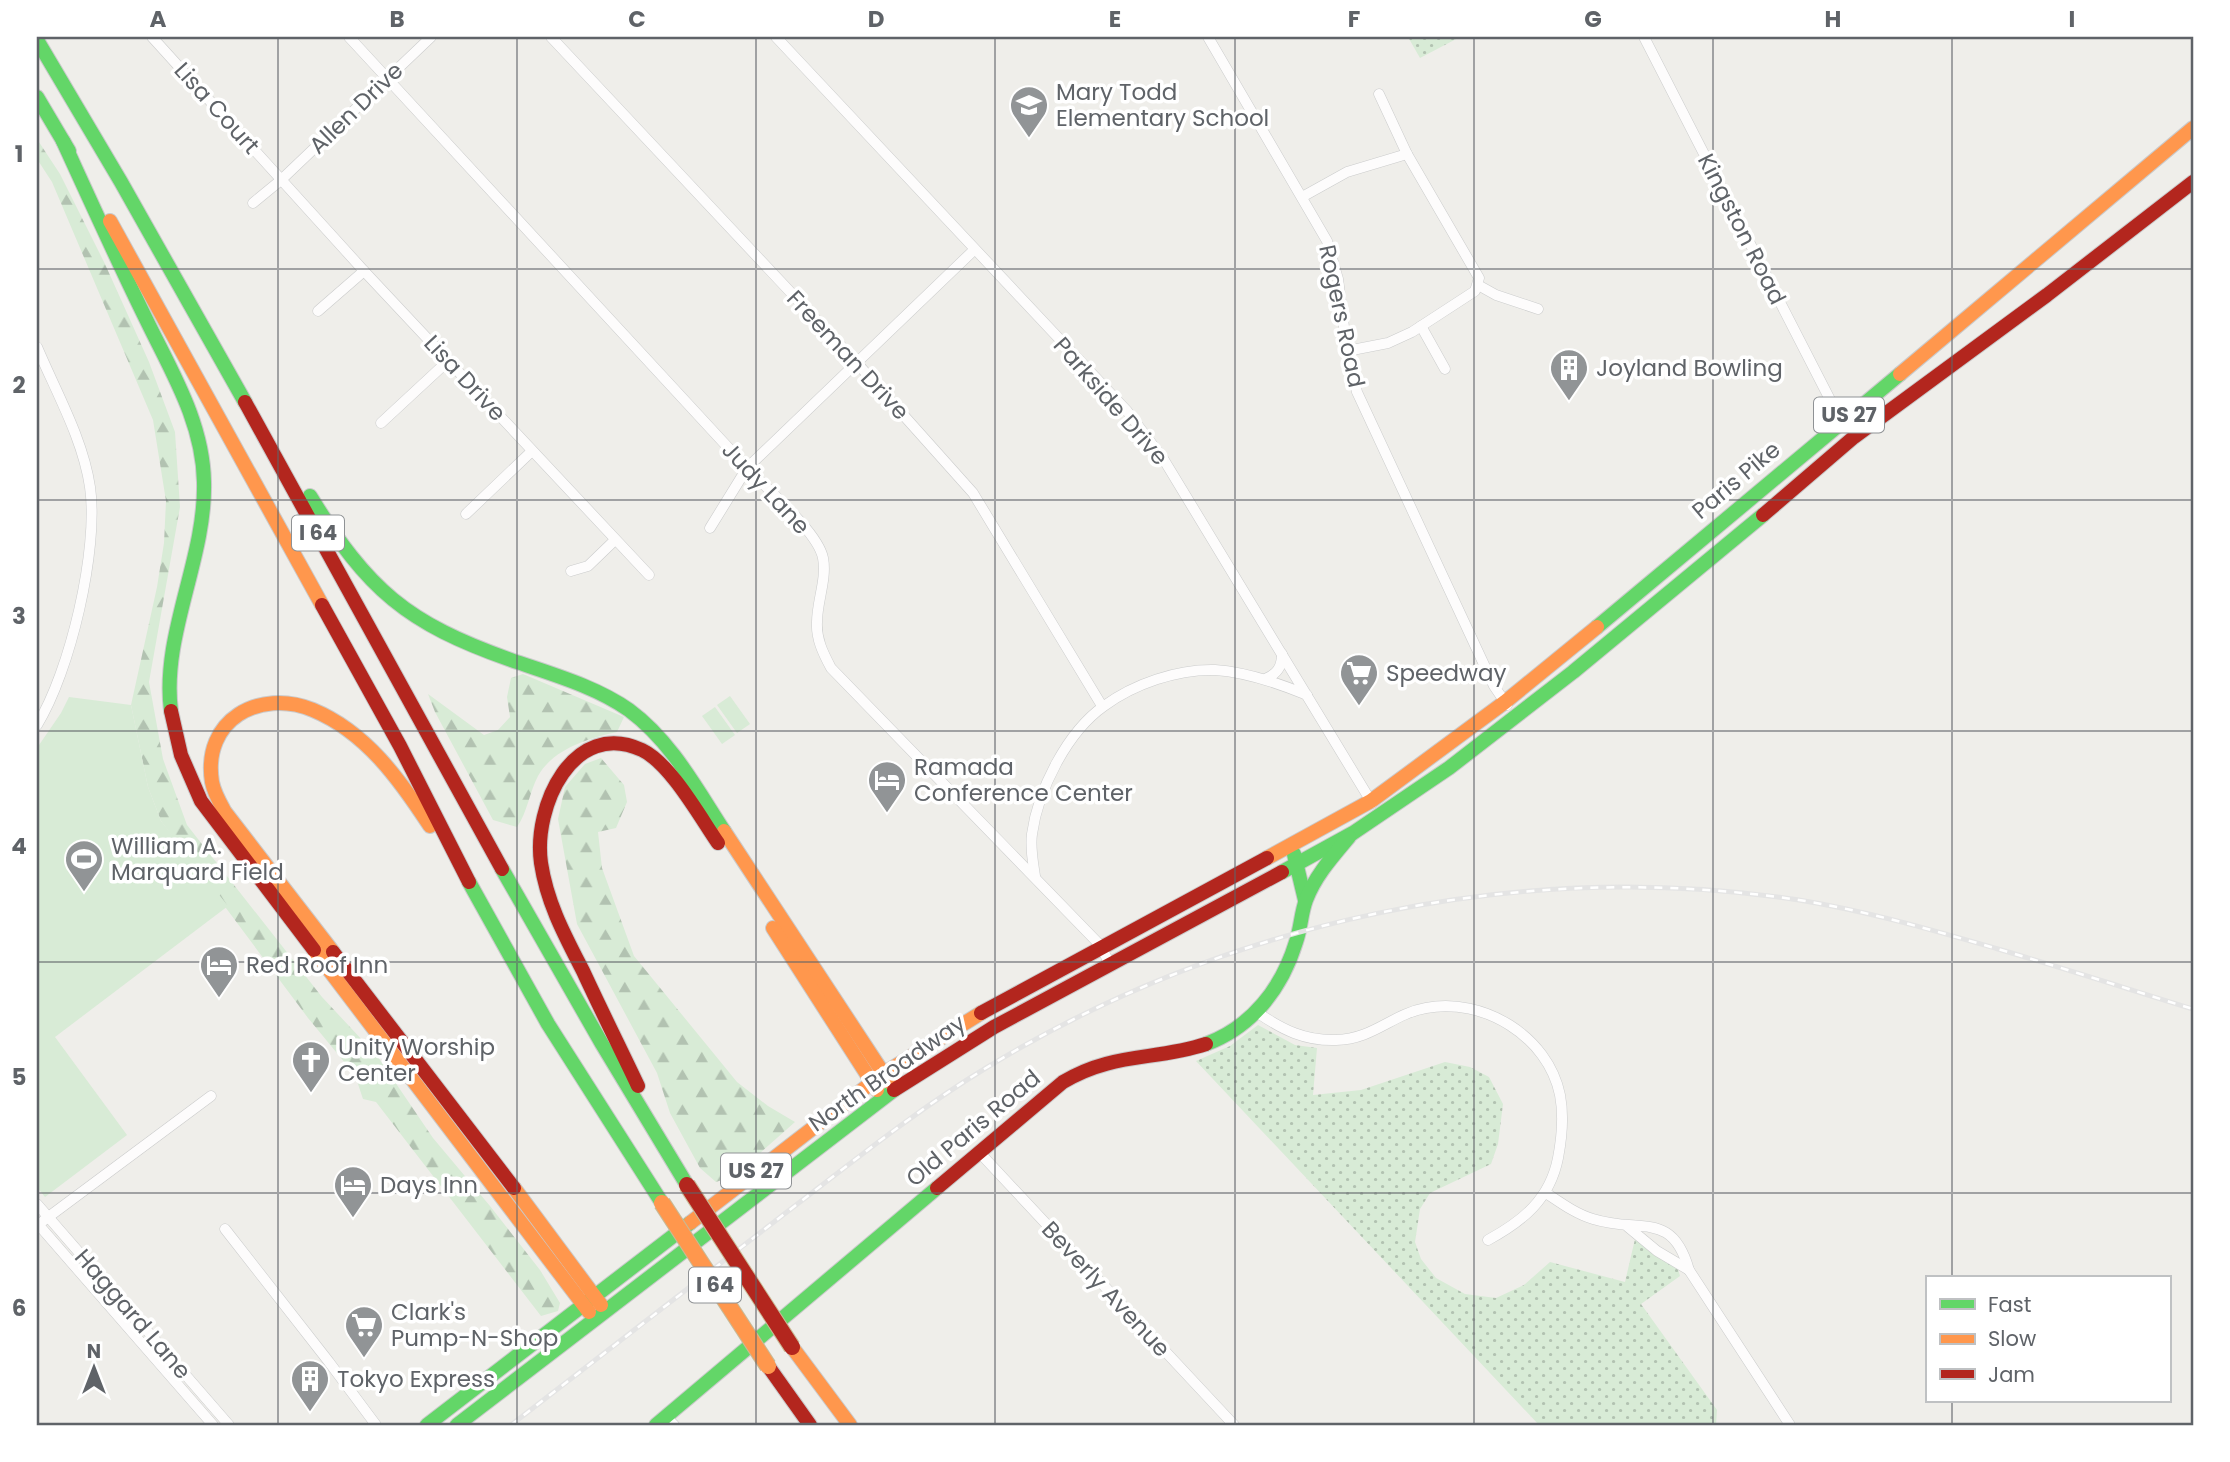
<svg xmlns="http://www.w3.org/2000/svg" width="2230" height="1462" font-family="Poppins,sans-serif">
<style>
.grass{fill:url(#grass-dots)}
.forest{fill:url(#forest-firs)}
.garden{fill:#d8ebd6}
.lines{fill:none;stroke-linecap:round;stroke-linejoin:round}
.street-casing{stroke:#cbcccc;stroke-width:11}
.fast-casing{stroke:#cacacb;stroke-width:16}
.slow-casing{stroke:#cacacb;stroke-width:16}
.jam-casing{stroke:#cacacb;stroke-width:16}
.street{stroke:#fdfcfc;stroke-width:10}
.fast{stroke:#63d668;stroke-width:14}
.slow{stroke:#ff974d;stroke-width:14}
.jam{stroke:#b3261e;stroke-width:14}
.rail-casing{stroke:#e4e4e4;stroke-width:5}
.rail{stroke:#fff;stroke-width:2.5;stroke-dasharray:8;stroke-linecap:butt}
.slow-bridge-casing{stroke:#c8b996;stroke-width:18;stroke-linecap:butt}
.jam-bridge-casing{stroke:#c8b996;stroke-width:18;stroke-linecap:butt}
.slow-bridge{stroke:#ff974d;stroke-width:16}
.jam-bridge{stroke:#b3261e;stroke-width:16}
.grid{fill:none;stroke:#5f6368;stroke-width:2;stroke-opacity:0.55}
.labels{text-anchor:middle;stroke-width:7;stroke-linejoin:round;paint-order:stroke}
.shield{fill:#fff;stroke:#8f9295;stroke-width:2}
.shield-label{font-size:21px;font-weight:bold;fill:#5f6368}
.poi-label{font-size:23px;fill:#5f6368;stroke:#fff;text-anchor:start}
.street-label{font-size:23px;fill:#5f6368;stroke:#fff}
.neatline{fill:none;stroke:#5f6368;stroke-width:2.5}
.grid-label{font-size:23px;text-anchor:middle;font-weight:bold;fill:#5f6368}
</style>
<defs>
<pattern id="grass-dots" width="8" height="8" patternUnits="userSpaceOnUse" patternTransform="scale(1.75)"><rect width="8" height="8" fill="#d8ebd6"/><path d="M2 2h.1M6 6h.1" fill="none" stroke="#b2c2b1" stroke-width="1.8" stroke-linecap="round"/></pattern>
<pattern id="forest-firs" width="22" height="20" patternUnits="userSpaceOnUse" patternTransform="scale(1.75)"><rect width="22" height="20" fill="#d8ebd6"/><path d="M5 1l3.5 6h-7zM16 11l3.5 6h-7z" fill="#b2c2b1"/></pattern>
</defs>
<rect width="100%" height="100%" fill="#efeeea"/>
<!-- grass -->
<g class="grass">
<path d="M1408,37H1460L1420,58Z"/>
<path d="M1258,1025L1295,1045L1317,1048L1313,1095L1361,1090L1445,1062L1470,1067L1489,1077L1503,1104L1498,1144L1491,1164L1430,1193L1420,1209L1415,1242L1421,1259L1436,1278L1465,1294L1496,1298L1524,1285L1550,1262L1625,1282L1635,1239L1678,1269L1680,1276L1641,1304L1717,1410L1716,1425H1539L1196,1061L1230,1046Z"/>
</g>
<!-- forest -->
<g class="forest">
<path d="M37,139L60,174L105,264L149,362L175,432L180,507L149,682L163,759L187,825L322,997L378,1057L433,1138L490,1206L540,1270L560,1303L558,1311L541,1316L376,1102L363,1099L355,1075L308,1018L161,821L148,787L131,705L157,587L164,543L166,501L153,420L52,182L37,159Z"/>
<path d="M523,674L624,717L617,732C589,738 553,749 538,776C529,793 528,811 517,827L493,820L435,712L428,694L484,735L498,730L510,717L507,697L511,678Z"/>
<path d="M601,758L624,785L627,802L616,828L598,832L602,868L634,956L737,1082L768,1106L795,1122L734,1176L716,1182L700,1168L670,1113L657,1073L577,924L558,819L565,787L585,764Z"/>
</g>
<!-- garden -->
<g class="garden">
<path d="M730,696L750,724L737,733L717,705Z"/>
<path d="M69,697L131,705L148,787L161,821L228,906L55,1037L127,1135L45,1197L37,1187V748L61,713Z"/>
<path d="M715,707L735,735L722,744L702,716Z"/>
</g>
<g class="lines">
<defs>
<g id="street">
<path d="M152,37L364,271L649,575"/>
<path d="M349,37L747,468C766,488 818,532 823,558C827,579 817,601 817,622C816,639 823,653 831,668L1101,946L1110,965"/>
<path d="M551,37L856,362L973,493L1102,706"/>
<path d="M776,37L1127,411L1164,460L1372,803"/>
<path d="M1208,37L1327,241L1338,279L1347,351L1357,392L1494,686L1507,705"/>
<path d="M1644,37L1841,421"/>
<path d="M1302,197L1347,172L1407,154"/>
<path d="M253,203L281,180L431,37"/>
<path d="M1478,285L1496,295L1538,309"/>
<path d="M318,311L364,271"/>
<path d="M1421,326L1445,369"/>
<path d="M37,347C56,392 83,439 90,487C99,549 70,672 37,725"/>
<path d="M1347,351L1388,343L1412,332L1475,291L1479,278L1407,154L1379,94"/>
<path d="M381,423L449,360"/>
<path d="M466,514L532,451"/>
<path d="M710,528L747,468L974,250"/>
<path d="M571,571L588,566L615,540"/>
<path d="M1265,679C1277,674 1282,667 1282,654"/>
<path d="M1035,876C1033,862 1030,848 1032,834C1038,790 1067,732 1104,706C1134,684 1177,669 1215,670C1247,672 1278,683 1307,695"/>
<path d="M1258,1013C1283,1030 1305,1041 1336,1040C1374,1039 1392,1014 1426,1008C1483,997 1548,1036 1560,1095C1564,1116 1562,1137 1558,1158C1550,1199 1523,1221 1488,1240"/>
<path d="M979,1152L1234,1425"/>
<path d="M1546,1193C1561,1203 1576,1214 1593,1219C1641,1234 1672,1210 1689,1270L1790,1425"/>
<path d="M37,1204L229,1425"/>
<path d="M43,1221L211,1096"/>
<path d="M37,1223L213,1425"/>
<path d="M1628,1227L1657,1251L1689,1270"/>
<path d="M225,1229L329,1362L376,1425"/>
<path d="M666,1417L674,1425"/>
</g>
<g id="fast">
<path d="M37,40L121,182L245,402"/>
<path d="M37,97L69,151"/>
<path d="M63,141C90,200 117,260 146,319C171,371 203,422 204,482C206,559 161,635 171,711"/>
<path d="M310,496C368,590 406,623 511,660C551,674 595,686 629,710C671,741 696,788 724,831"/>
<path d="M1597,627L1900,374"/>
<path d="M1294,854L1305,900"/>
<path d="M502,869L602,1044L687,1185"/>
<path d="M1282,872L1353,833L1449,768L1573,672L1763,515"/>
<path d="M469,882L548,1024L662,1203"/>
<path d="M1206,1044C1252,1027 1282,988 1296,942C1301,928 1301,913 1306,900C1315,876 1333,856 1349,837"/>
<path d="M427,1425L690,1223"/>
<path d="M457,1425L894,1090"/>
<path d="M656,1425L937,1188"/>
</g>
<g id="slow">
<path d="M110,221L322,605"/>
<path d="M1900,374L2193,128"/>
<path d="M724,831L889,1082"/>
<path d="M1267,858L1371,801L1505,702L1597,627"/>
<path d="M773,928L877,1090"/>
<path d="M314,950L589,1312"/>
<path d="M333,952L225,812C220,803 214,793 212,782C202,720 259,688 313,710C366,732 400,780 430,826"/>
<path d="M514,1188L601,1305"/>
<path d="M690,1223L883,1074L981,1013"/>
<path d="M792,1347L850,1425"/>
</g>
<g id="jam">
<path d="M245,402L502,869"/>
<path d="M1763,515L1854,437L2047,295L2193,182"/>
<path d="M322,605L400,746L469,882"/>
<path d="M171,711L181,755L201,801L314,950"/>
<path d="M333,952L514,1188"/>
<path d="M981,1013L1267,858"/>
<path d="M638,1086C620,1048 601,1010 583,971C565,936 547,903 541,863C533,807 573,718 642,750C670,763 700,817 718,843"/>
<path d="M894,1090L994,1027L1282,872"/>
<path d="M937,1188L1063,1082C1113,1052 1154,1061 1206,1044"/>
<path d="M768,1366L810,1425"/>
</g>
</defs>
<!-- street casing -->
<use href="#street" class="street-casing"/>
<!-- fast casing -->
<use href="#fast" class="fast-casing"/>
<!-- slow casing -->
<use href="#slow" class="slow-casing"/>
<!-- jam casing -->
<use href="#jam" class="jam-casing"/>
<!-- street -->
<use href="#street" class="street"/>
<!-- fast -->
<use href="#fast" class="fast"/>
<!-- slow -->
<use href="#slow" class="slow"/>
<!-- jam -->
<use href="#jam" class="jam"/>
<defs>
<path id="rail" d="M511,1425C602,1355 693,1285 783,1215C850,1164 915,1111 986,1068C1226,921 1521,858 1799,900C1867,911 1932,930 1998,949C2063,968 2128,989 2193,1009"/>
</defs>
<!-- rail casing -->
<use href="#rail" class="rail-casing"/>
<!-- rail -->
<use href="#rail" class="rail"/>
<defs>
<path id="slow-bridge" d="M662,1203L768,1366"/>
<path id="jam-bridge" d="M687,1185L792,1347"/>
</defs>
<!-- slow-bridge casing -->
<use href="#slow-bridge" class="slow-bridge-casing"/>
<!-- jam-bridge casing -->
<use href="#jam-bridge" class="jam-bridge-casing"/>
<!-- slow-bridge -->
<use href="#slow-bridge" class="slow-bridge"/>
<!-- jam-bridge -->
<use href="#jam-bridge" class="jam-bridge"/>
</g>
<!-- grid -->
<path class="grid" d="M278,37V1425M517,37V1425M756,37V1425M995,37V1425M1235,37V1425M1474,37V1425M1713,37V1425M1952,37V1278M37,269H2193M37,500H2193M37,731H2193M37,962H2193M37,1193H2193M1952,1401V1425"/>
<!-- icons -->
<defs>
<symbol id="school-pin" viewBox="-11 -11 22 30"><path d="M0 17L-7.5 6A9.5 9.5 0 1 1 7.5 6Z" fill="#919496" stroke="#fff"/><path d="M0-5L7-2L0 1L-7-2ZM-4 1L0 2.5L4 1V4Q0 6-4 4Z" fill="#fff"/></symbol>
<symbol id="building-pin" viewBox="-11 -11 22 30"><path d="M0 17L-7.5 6A9.5 9.5 0 1 1 7.5 6Z" fill="#919496" stroke="#fff"/><path d="M-4-6H4V6H1V3H-1V6H-4ZM-2.5-4.3h1.7v1.8h-1.7ZM.8-4.3h1.7v1.8H.8ZM-2.5-1h1.7V.8h-1.7ZM.8-1h1.7V.8H.8Z" fill="#fff"/></symbol>
<symbol id="supermarket-pin" viewBox="-11 -11 22 30"><path d="M0 17L-7.5 6A9.5 9.5 0 1 1 7.5 6Z" fill="#919496" stroke="#fff"/><path d="M-6-5.5h2.5l.6 2H6L4.5 2H-2.5L-4.4-4H-6ZM-1.5 3.2a1.3 1.3 0 1 0 .1 0ZM3 3.2a1.3 1.3 0 1 0 .1 0Z" fill="#fff"/></symbol>
<symbol id="hotel-pin" viewBox="-11 -11 22 30"><path d="M0 17L-7.5 6A9.5 9.5 0 1 1 7.5 6Z" fill="#919496" stroke="#fff"/><path d="M-6-4.5h1.5V1H6V5H4.5V3h-9V5H-6ZM-4 0a1.8 1.8 0 1 1 3.6 0ZM.5 0V-2.5h3Q6-2.5 6 0Z" fill="#fff"/></symbol>
<symbol id="stadium-pin" viewBox="-11 -11 22 30"><path d="M0 17L-7.5 6A9.5 9.5 0 1 1 7.5 6Z" fill="#919496" stroke="#fff"/><path d="M0-5a6.5 5 0 1 0 0 10a6.5 5 0 1 0 0-10ZM-3.5-1.8h7v3.6h-7Z" fill="#fff"/></symbol>
<symbol id="church-pin" viewBox="-11 -11 22 30"><path d="M0 17L-7.5 6A9.5 9.5 0 1 1 7.5 6Z" fill="#919496" stroke="#fff"/><path d="M-1.2-6h2.4v3.5h3.3v2.4h-3.3V6h-2.4V-.1h-3.3v-2.4h3.3Z" fill="#fff"/></symbol>
</defs>
<g fill-rule="evenodd">
<use href="#school-pin" x="1007" y="83" width="44" height="60"/>
<use href="#building-pin" x="1547" y="346" width="44" height="60"/>
<use href="#supermarket-pin" x="1337" y="651" width="44" height="60"/>
<use href="#hotel-pin" x="865" y="758" width="44" height="60"/>
<use href="#stadium-pin" x="62" y="837" width="44" height="60"/>
<use href="#hotel-pin" x="197" y="943" width="44" height="60"/>
<use href="#church-pin" x="289" y="1038" width="44" height="60"/>
<use href="#hotel-pin" x="331" y="1163" width="44" height="60"/>
<use href="#supermarket-pin" x="342" y="1303" width="44" height="60"/>
<use href="#building-pin" x="288" y="1357" width="44" height="60"/>
</g>
<g class="labels">
<!-- shield labels -->
<g class="shield">
<rect x="1814" y="397.5" width="70" height="35" rx="5"/>
<rect x="292" y="515.5" width="52" height="35" rx="5"/>
<rect x="721" y="1153.5" width="70" height="35" rx="5"/>
<rect x="689" y="1267.5" width="52" height="35" rx="5"/>
</g>
<g class="shield-label">
<text x="1849" y="422">US 27</text>
<text x="318" y="540">I 64</text>
<text x="756" y="1178">US 27</text>
<text x="715" y="1292">I 64</text>
</g>
<!-- poi labels -->
<g class="poi-label">
<text x="1056" y="100">Mary Todd<tspan x="1056" dy="26">Elementary School</tspan></text>
<text x="1596" y="376">Joyland Bowling</text>
<text x="1386" y="681">Speedway</text>
<text x="914" y="775">Ramada<tspan x="914" dy="26">Conference Center</tspan></text>
<text x="111" y="854">William A.<tspan x="111" dy="26">Marquard Field</tspan></text>
<text x="246" y="973">Red Roof Inn</text>
<text x="338" y="1055">Unity Worship<tspan x="338" dy="26">Center</tspan></text>
<text x="380" y="1193">Days Inn</text>
<text x="391" y="1320">Clark's<tspan x="391" dy="26">Pump-N-Shop</tspan></text>
<text x="337" y="1387">Tokyo Express</text>
</g>
<!-- street labels -->
<g class="street-label">
<text transform="translate(217 108) rotate(48)" y="8">Lisa Court</text>
<text transform="translate(356 108) rotate(-44)" y="8">Allen Drive</text>
<text transform="translate(1742 229) rotate(63)" y="8">Kingston Road</text>
<text transform="translate(1342 316) rotate(78)" y="8">Rogers Road</text>
<text transform="translate(848 355) rotate(47)" y="8">Freeman Drive</text>
<text transform="translate(465 378) rotate(47)" y="8">Lisa Drive</text>
<text transform="translate(1111 401) rotate(49)" y="8">Parkside Drive</text>
<text transform="translate(1736 480) rotate(-40)" y="8">Paris Pike</text>
<text transform="translate(766 488) rotate(47)" y="8">Judy Lane</text>
<text transform="translate(887 1073) rotate(-35)" y="8">North Broadway</text>
<text transform="translate(973 1128) rotate(-40)" y="8">Old Paris Road</text>
<text transform="translate(1106 1289) rotate(47)" y="8">Beverly Avenue</text>
<text transform="translate(133 1314) rotate(49)" y="8">Haggard Lane</text>
</g>
</g>
<!-- border -->
<rect width="2230" height="1462" fill="none" stroke="#ffffff" stroke-width="77"/>
<!-- legend -->
<rect x="1926" y="1276" width="245" height="126" fill="#ffffff" stroke="#bfc1c3" stroke-width="2"/>
<rect x="1940" y="1299" width="35" height="10" fill="#63d668" stroke="#bfc1c3" stroke-width="2"/>
<text x="1988" y="1312" font-size="21" fill="#5f6368">Fast</text>
<rect x="1940" y="1334" width="35" height="10" fill="#ff974d" stroke="#bfc1c3" stroke-width="2"/>
<text x="1988" y="1346" font-size="21" fill="#5f6368">Slow</text>
<rect x="1940" y="1369" width="35" height="10" fill="#b3261e" stroke="#bfc1c3" stroke-width="2"/>
<text x="1988" y="1382" font-size="21" fill="#5f6368">Jam</text>
<!-- north arrow -->
<g transform="translate(94 1368)" stroke="#ffffff" stroke-width="5" paint-order="stroke">
<path d="M0-5L12 26L0 18L-12 26Z" fill="#5f6368"/>
<text y="-10" font-size="19" font-weight="bold" text-anchor="middle" fill="#5f6368">N</text>
</g>
<rect x="38" y="38" width="2154" height="1386" class="neatline"/>
<g class="grid-label">
<text x="158" y="27">A</text>
<text x="397" y="27">B</text>
<text x="637" y="27">C</text>
<text x="876" y="27">D</text>
<text x="1115" y="27">E</text>
<text x="1354" y="27">F</text>
<text x="1593" y="27">G</text>
<text x="1833" y="27">H</text>
<text x="2072" y="27">I</text>
<text x="19" y="162">1</text>
<text x="19" y="393">2</text>
<text x="19" y="624">3</text>
<text x="19" y="854">4</text>
<text x="19" y="1085">5</text>
<text x="19" y="1316">6</text>
</g>
</svg>
